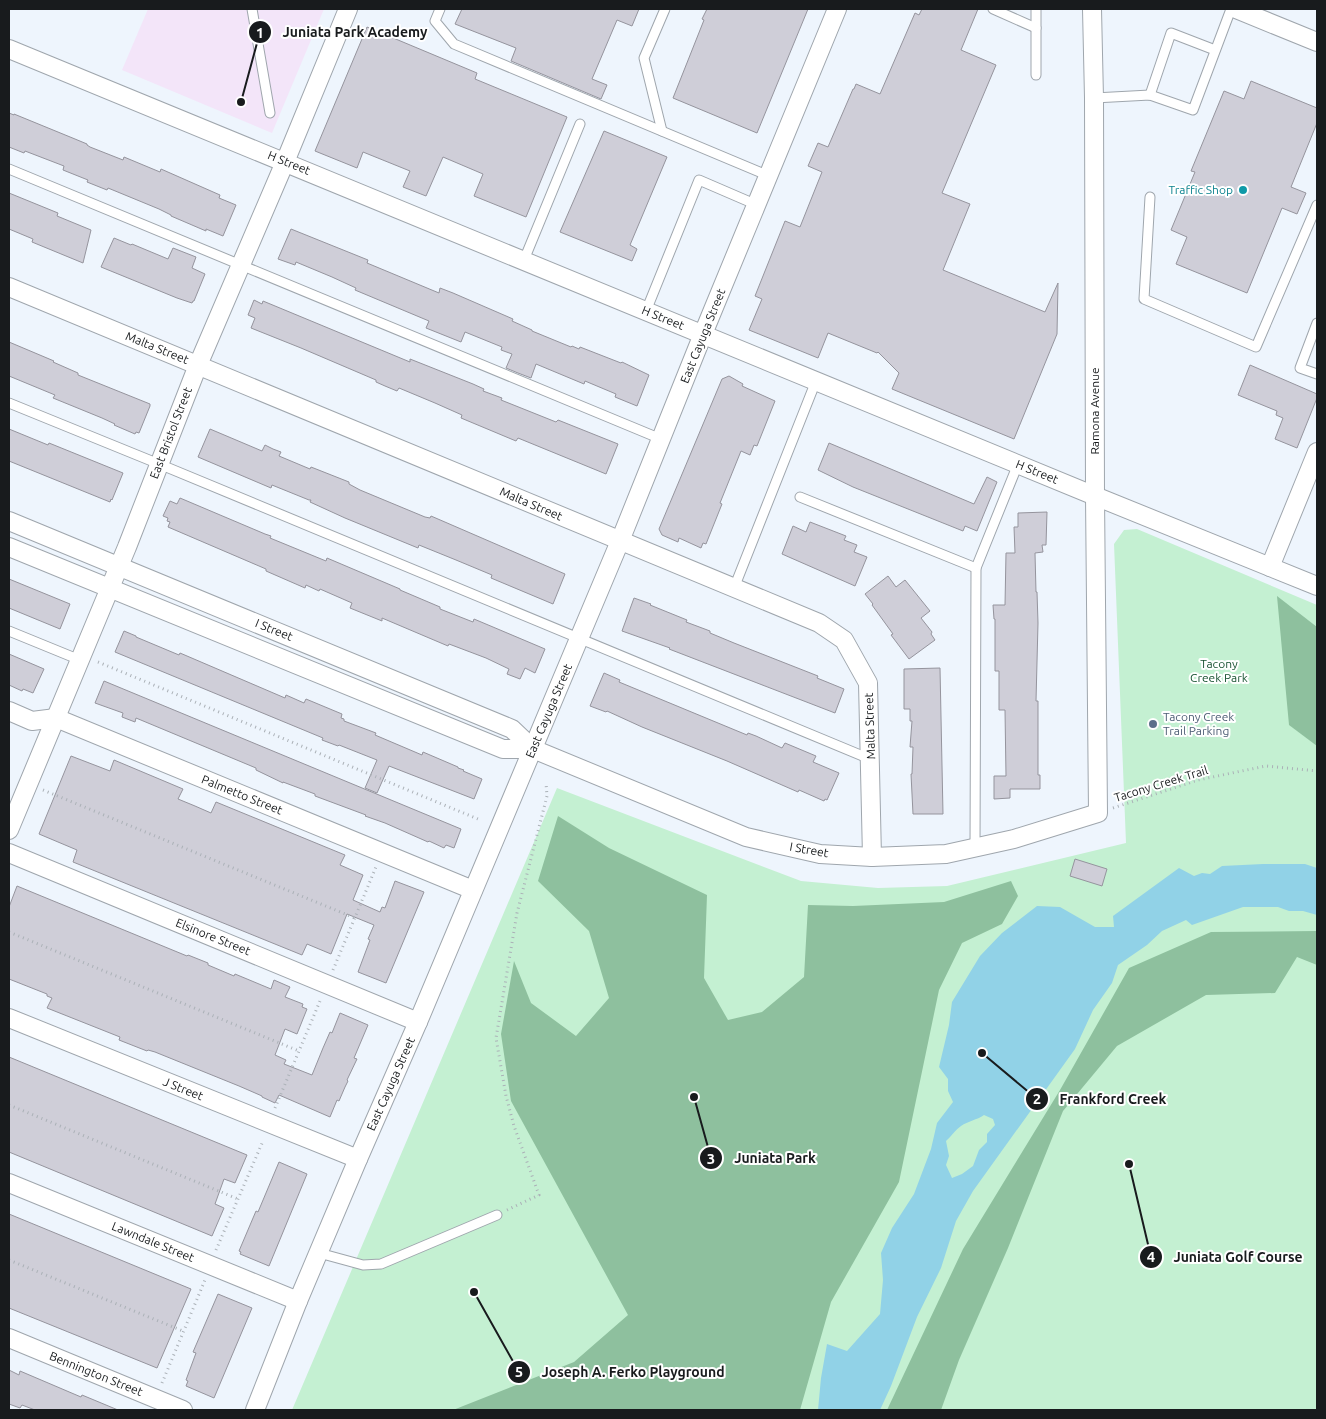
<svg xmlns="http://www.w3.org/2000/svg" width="1326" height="1419" font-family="Ubuntu,sans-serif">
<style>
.education{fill:#f3e5f9}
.green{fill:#c4f0d2}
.forest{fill:#8ec09e}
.water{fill:#91d2e7;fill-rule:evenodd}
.building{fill:#cfced8;stroke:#95949d}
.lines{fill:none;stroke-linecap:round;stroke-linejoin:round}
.service-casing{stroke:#9fa6ad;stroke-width:11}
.minor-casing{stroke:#9fa6ad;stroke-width:20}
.path{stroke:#abb1b7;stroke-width:3;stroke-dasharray:1 4;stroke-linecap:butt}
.service{stroke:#fff;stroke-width:9}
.minor{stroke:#fff;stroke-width:18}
.culture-dot{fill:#0f9aa8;stroke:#fff;stroke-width:2}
.service-dot{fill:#5c6f8a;stroke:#fff;stroke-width:2}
.labels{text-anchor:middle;stroke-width:4;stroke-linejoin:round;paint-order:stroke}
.street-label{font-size:12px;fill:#181b1d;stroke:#fff}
.culture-label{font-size:12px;fill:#0d838f;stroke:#fff;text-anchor:end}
.park-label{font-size:12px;fill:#185231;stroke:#fff}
.service-label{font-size:12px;fill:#4e5e75;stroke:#fff;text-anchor:start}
.leader{fill:none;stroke:#181b1d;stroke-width:2}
.callout-dot{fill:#181b1d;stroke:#fff;stroke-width:2}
.mark-label{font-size:15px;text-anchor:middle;font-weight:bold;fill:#fff}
.callout-label{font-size:14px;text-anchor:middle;font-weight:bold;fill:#181b1d;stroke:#fff;stroke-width:4;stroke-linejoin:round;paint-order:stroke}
</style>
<rect width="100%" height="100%" fill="#eef5fd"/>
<!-- education -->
<path class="education" d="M148,9H324L272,133L122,70Z"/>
<!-- green -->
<path class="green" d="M1137,529L1317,605V1410H292L557,788L801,881L878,888L947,886L1126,843L1114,544L1124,530Z"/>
<!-- forest -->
<g class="forest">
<path d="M1277,596L1317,627V746L1289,725Z"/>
<path d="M558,816L609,848L707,895L704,978L728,1020L762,1012L804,977L808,905L853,906L944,902L1011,881L1018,896L1002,924L962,943L939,990L899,1182L831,1302L800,1410H453L574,1362L628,1315L511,1101L501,1034L514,961L531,1003L576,1036L609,998L589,931L538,881Z"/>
<path d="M1317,931V965L1297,957L1275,993L1206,995L1117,1046L1063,1111L1008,1248L959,1360L941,1410H887L963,1249L1060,1090L1129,968L1211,932Z"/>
</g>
<!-- water -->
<path class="water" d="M1263,864H1305L1317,868V915L1303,911H1289L1278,907H1243L1192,925L1186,920L1162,931L1147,945L1118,965L1112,983L1093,1010L1075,1049L973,1191L956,1221L941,1268L917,1317L891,1386L880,1410H818L821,1378L827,1344L847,1351L880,1314L883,1280L881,1253L892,1228L914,1194L931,1149L937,1123L953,1102L948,1091V1079L939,1067L949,1025L952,1002L980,956L1002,933L1037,906L1060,907L1095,927H1114L1113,916L1179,868L1194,876L1202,873L1210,874L1222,866ZM984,1115L993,1119L995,1125L987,1134V1142L979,1150L973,1166L962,1174L952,1178L946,1165L949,1156L946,1141C951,1137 955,1130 961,1126C968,1121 977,1120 984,1115Z"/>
<!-- building -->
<g class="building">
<path d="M462,9H639L632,26L617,20L592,79L607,85L601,99L511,61L516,48L455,24Z"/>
<path d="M707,9H808L757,133L673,98L704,20L702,19Z"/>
<path d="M922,9H978L961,50L996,65L942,193L970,204L943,270L1045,312L1058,283L1057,334L1014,439L892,389L899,373L878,352L877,353L828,333L818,358L749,330L762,299L755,296L785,221L800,227L822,172L808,166L818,143L828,147L853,89H854L856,84L880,94L915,13L919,15Z"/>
<path d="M367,27L477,73L475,79L567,117L526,217L474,196L483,174L443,157L426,196L403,187L410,171L363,152L357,168L315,151Z"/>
<path d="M1251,81L1317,108V123L1291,187L1306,193L1297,214L1282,208L1247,293L1176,264L1187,237L1171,230L1195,172L1191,171L1224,91L1244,99Z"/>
<path d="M9,113L14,115V114L75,139L87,144V145L90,147L123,160L124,157L160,172L161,169L220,195L219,198L236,205L223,236L206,229V231L171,216V215L159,209L108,188L107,190L87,182L88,180L63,170L64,166L25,151L24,153L9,147Z"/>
<path d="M604,131L667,157L630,245L637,249L632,261L560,232Z"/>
<path d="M9,193L58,213L57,216L91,230L83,263L32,242L33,239L9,229Z"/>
<path d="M291,229L368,260L367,263L439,293L440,288L453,293L513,319L512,321L532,330V331L571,347L572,346L579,349L580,347L621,363L622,362L649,375L637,406L615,397L616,394L585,381L584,384L536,364L531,378L518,373L506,368L512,354L501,350L502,347L465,332L461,342L426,328L429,321L355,290L356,288L332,277L296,262L295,265L278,259Z"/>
<path d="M114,238L131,245L132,244L168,259L173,248L196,257L192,268L205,274L194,301H193L192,303L177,298L101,267Z"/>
<path d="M254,300L262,304L263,301L410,362V359L473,384L484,389L483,391L502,398L501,400L556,422L558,420L618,444L606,474L518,438L516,441L461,418L462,415L435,403L399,388L397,391L385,386L376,382V380L301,348L251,328L255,318L248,315Z"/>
<path d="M9,342L54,361L53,362L78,373V375L150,404V406L139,433L136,432L135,434L114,425L115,424L102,418L53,398L55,395L9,376Z"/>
<path d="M1250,365L1317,394V398L1297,448L1275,439L1283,418L1276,415L1277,411L1238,395Z"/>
<path d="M729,376L743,384L742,386L775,401L757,446L754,445L750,455L741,451L720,503L722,504L706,544L703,543L701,548L679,538L678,542L662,535L659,529L722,379Z"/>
<path d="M9,429L48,445L49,443L123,473L112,500L111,499L110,502L9,461Z"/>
<path d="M210,429L262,451L265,445L273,449L281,452L279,456L310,469L311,467L349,482V484L360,490L425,517L430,518L431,516L565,574L553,604L491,578L492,575L456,560L419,545L418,548L345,518L310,502L311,500H309L272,485L271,488L198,457Z"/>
<path d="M829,443L974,504L987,477L997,482L977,531L965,526L963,531L853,487L818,470Z"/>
<path d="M180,498L265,534L271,536L270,538L326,561L327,558L400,589V590L440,607V609L473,622L474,619L545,649L535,673L525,668L520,679L507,674L509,669L486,658L449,644L448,646L382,618V621L350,608L352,603L320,589L319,591L306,585L305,588L266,571V569L168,527L170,522L167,521L168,518L163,516L170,501L177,504Z"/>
<path d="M1047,512L1046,545H1042L1043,552L1035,553L1036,592H1037L1038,623L1036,701H1038V775H1040V789H1010V798L994,799V776H1006L1005,710H999V671H995V619H994L993,605H1005L1006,553H1015L1014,527H1018V513Z"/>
<path d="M810,522L846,536L844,540L857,545L854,552L867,557L855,586L782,554L793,526L806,532Z"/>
<path d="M888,576L896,587L905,580L930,611L921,618L932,632L931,634L935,640L909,659L891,635L893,634L872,605L873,604L865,594Z"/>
<path d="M9,579L70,604L60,629L9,608Z"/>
<path d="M634,598L651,604L650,605L687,620L686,622L710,631V633L734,643L818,676L817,678L844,689L835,713L669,649L670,648L622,631Z"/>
<path d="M124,631L136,636V637L179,655L180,653L285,698L286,695L304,703L306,699L342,714L341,718L344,719V721L376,733L375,735L422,755L423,752L458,767V768L464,770L463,771L482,779L474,799L389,766L377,793L365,788L377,760L339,745L338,746L322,740L323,738L115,652Z"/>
<path d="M9,654L44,669L33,693L23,689L22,691L9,685Z"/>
<path d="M940,668L943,814H913L911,774H912L913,747H910L912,721H910V709H904V669Z"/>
<path d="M604,673L620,680L619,682L747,735L748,733L756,736L782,748L785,743L816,756L813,762L839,773L827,800L825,799L824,801L799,790L798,792L727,761L642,727L607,711L606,712L590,706Z"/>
<path d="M104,681L461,829L454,848L446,845L444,848L429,841L428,842L385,823L365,816L366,815L315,796V794L283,782V783L256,770V768L136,718L135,722L122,717L123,713L95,703Z"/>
<path d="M71,756L110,771L114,760L183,789L178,799L195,806L211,813L216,802L345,855L340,865L363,875L353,900L380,912L382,907L385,908L395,881L424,892L386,983L358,972L370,940L368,939L374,925L347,914L331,954L307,944L302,955L73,862L77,850L39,834Z"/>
<path d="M1075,859L1107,869L1102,886L1070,876Z"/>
<path d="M17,886L187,956L188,955L208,963V965L234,976L235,974L271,989L274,980L290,987L285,997L303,1004L302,1007L307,1009L297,1034L285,1029L275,1055L286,1060L284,1064L312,1075L323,1048L330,1032L332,1033L340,1013L368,1025L354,1058L357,1059L347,1080L348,1081L345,1087L339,1101L337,1100L330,1117L279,1095L275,1103L262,1097V1096L239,1086L155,1052L148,1050L147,1051L119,1040L120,1037L47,1008L52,998L47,996V994L9,979V907Z"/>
<path d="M9,1057L247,1155L235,1183L224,1179L215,1204L224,1208L212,1236L9,1152Z"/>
<path d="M279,1162L307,1174L269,1266L240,1254L241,1252L239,1251L256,1211L258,1212Z"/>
<path d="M9,1214L191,1289L157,1368L9,1308Z"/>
<path d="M218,1294L252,1308L214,1398L186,1386L188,1381L186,1380L196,1353L193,1352Z"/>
<path d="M9,1370L19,1375L20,1371L81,1397L82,1395L118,1410H35L22,1405L20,1408L9,1404Z"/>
</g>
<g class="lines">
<defs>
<g id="service">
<path d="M252,9L270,113"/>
<path d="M440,9L435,21L454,44L769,176"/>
<path d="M993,9L1036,28"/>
<path d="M1036,75V9"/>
<path d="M1150,95L1171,33L1215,50"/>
<path d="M1094,98L1150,95L1193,110L1231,9"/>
<path d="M662,131L644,58L665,9"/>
<path d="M9,169L661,439"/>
<path d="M1150,197L1144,299L1256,347L1317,205"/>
<path d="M524,260L580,124"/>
<path d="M646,311L699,180L757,205"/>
<path d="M1317,323L1300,368L1317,374"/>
<path d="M9,403L159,464L870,759"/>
<path d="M800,497L976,568"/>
<path d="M734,588L816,381"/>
<path d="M9,631L80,660"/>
<path d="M975,848L976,568L1018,464"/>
<path d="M319,1253L363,1265L381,1264L497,1215"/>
</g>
<g id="minor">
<path d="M1236,9L1317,42"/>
<path d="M9,49L1095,496L1317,586"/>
<path d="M9,287L819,623L844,640L868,683L872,857"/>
<path d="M9,521L512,729L533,749"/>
<path d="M9,547L503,749H533L746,837L820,854L872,857L946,854L1014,839L1098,813L1095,496L1094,98L1092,9"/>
<path d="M1270,567L1317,452"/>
<path d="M9,711L32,721L56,718L473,890"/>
<path d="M9,830L127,547L198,365L285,162L348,9"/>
<path d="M9,853L418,1022"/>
<path d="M9,1018L358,1159"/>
<path d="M9,1183L298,1301"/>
<path d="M9,1338L183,1410"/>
<path d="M255,1410L298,1301L358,1159L418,1022L620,541L703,334L837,9"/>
</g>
</defs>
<!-- service casing -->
<use href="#service" class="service-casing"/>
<!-- minor casing -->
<use href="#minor" class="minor-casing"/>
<!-- path -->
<g class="path">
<path d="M98,662L478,819"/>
<path d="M43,790L355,918"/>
<path d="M1113,808L1198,780L1266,766L1317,771"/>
<path d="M9,932L299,1051"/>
<path d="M333,970L376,867"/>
<path d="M9,1105L238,1199"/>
<path d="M275,1108L320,1001"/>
<path d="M507,1210L539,1195L514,1126L506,1096L496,1038L517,913L547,796L546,783"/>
<path d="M216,1250L263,1141"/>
<path d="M9,1260L183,1331"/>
<path d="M162,1383L205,1280"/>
</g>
<!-- service -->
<use href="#service" class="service"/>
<!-- minor -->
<use href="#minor" class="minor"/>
</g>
<!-- markers -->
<circle class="culture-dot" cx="1243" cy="190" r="5"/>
<circle class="service-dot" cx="1153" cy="724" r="5"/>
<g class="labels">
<!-- street labels -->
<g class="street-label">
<text transform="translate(289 163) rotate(22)" y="4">H Street</text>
<text transform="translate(663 318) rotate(22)" y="4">H Street</text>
<text transform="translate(703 336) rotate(-68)" y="4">East Cayuga Street</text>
<text transform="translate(157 348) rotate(22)" y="4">Malta Street</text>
<text transform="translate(1095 411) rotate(-90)" y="4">Ramona Avenue</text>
<text transform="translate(171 433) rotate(-69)" y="4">East Bristol Street</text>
<text transform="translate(1037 472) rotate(22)" y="4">H Street</text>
<text transform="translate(531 504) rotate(23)" y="4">Malta Street</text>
<text transform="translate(274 630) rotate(22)" y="4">I Street</text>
<text transform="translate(549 711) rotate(-67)" y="4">East Cayuga Street</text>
<text transform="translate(870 726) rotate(-92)" y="4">Malta Street</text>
<text transform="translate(1161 784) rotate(-17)" y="4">Tacony Creek Trail</text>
<text transform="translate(242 795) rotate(22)" y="4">Palmetto Street</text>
<text transform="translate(809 850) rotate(10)" y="4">I Street</text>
<text transform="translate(213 937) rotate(22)" y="4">Elsinore Street</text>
<text transform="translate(391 1084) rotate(-66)" y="4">East Cayuga Street</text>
<text transform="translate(183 1089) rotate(22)" y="4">J Street</text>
<text transform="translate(153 1242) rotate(22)" y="4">Lawndale Street</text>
<text transform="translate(96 1374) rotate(22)" y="4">Bennington Street</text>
</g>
<!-- culture labels -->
<g class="culture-label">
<text x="1233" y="194">Traffic Shop</text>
</g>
<!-- park labels -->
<g class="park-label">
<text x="1219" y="668">Tacony<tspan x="1219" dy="14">Creek Park</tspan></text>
</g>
<!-- service labels -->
<g class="service-label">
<text x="1163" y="721">Tacony Creek<tspan x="1163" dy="14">Trail Parking</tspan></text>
</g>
</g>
<!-- callouts -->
<path class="leader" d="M241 102L260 32M982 1053L1037 1099M694 1097L711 1158M1129 1164L1151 1257M474 1292L519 1372"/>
<g class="callout-dot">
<circle cx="241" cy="102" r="5"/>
<circle cx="982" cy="1053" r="5"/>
<circle cx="694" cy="1097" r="5"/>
<circle cx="1129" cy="1164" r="5"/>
<circle cx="474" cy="1292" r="5"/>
<circle cx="260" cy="32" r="12"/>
<circle cx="1037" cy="1099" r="12"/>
<circle cx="711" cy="1158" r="12"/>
<circle cx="1151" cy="1257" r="12"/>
<circle cx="519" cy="1372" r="12"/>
</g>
<g class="mark-label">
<text x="260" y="38">1</text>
<text x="1037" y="1104">2</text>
<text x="711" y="1164">3</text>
<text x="1151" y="1262">4</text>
<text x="519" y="1377">5</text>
</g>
<g class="callout-label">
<text x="355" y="37">Juniata Park Academy</text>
<text x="1113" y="1104">Frankford Creek</text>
<text x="775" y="1163">Juniata Park</text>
<text x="1238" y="1262">Juniata Golf Course</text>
<text x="633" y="1377">Joseph A. Ferko Playground</text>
</g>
<!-- border -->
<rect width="1326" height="1419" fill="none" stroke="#181b1d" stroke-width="20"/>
</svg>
